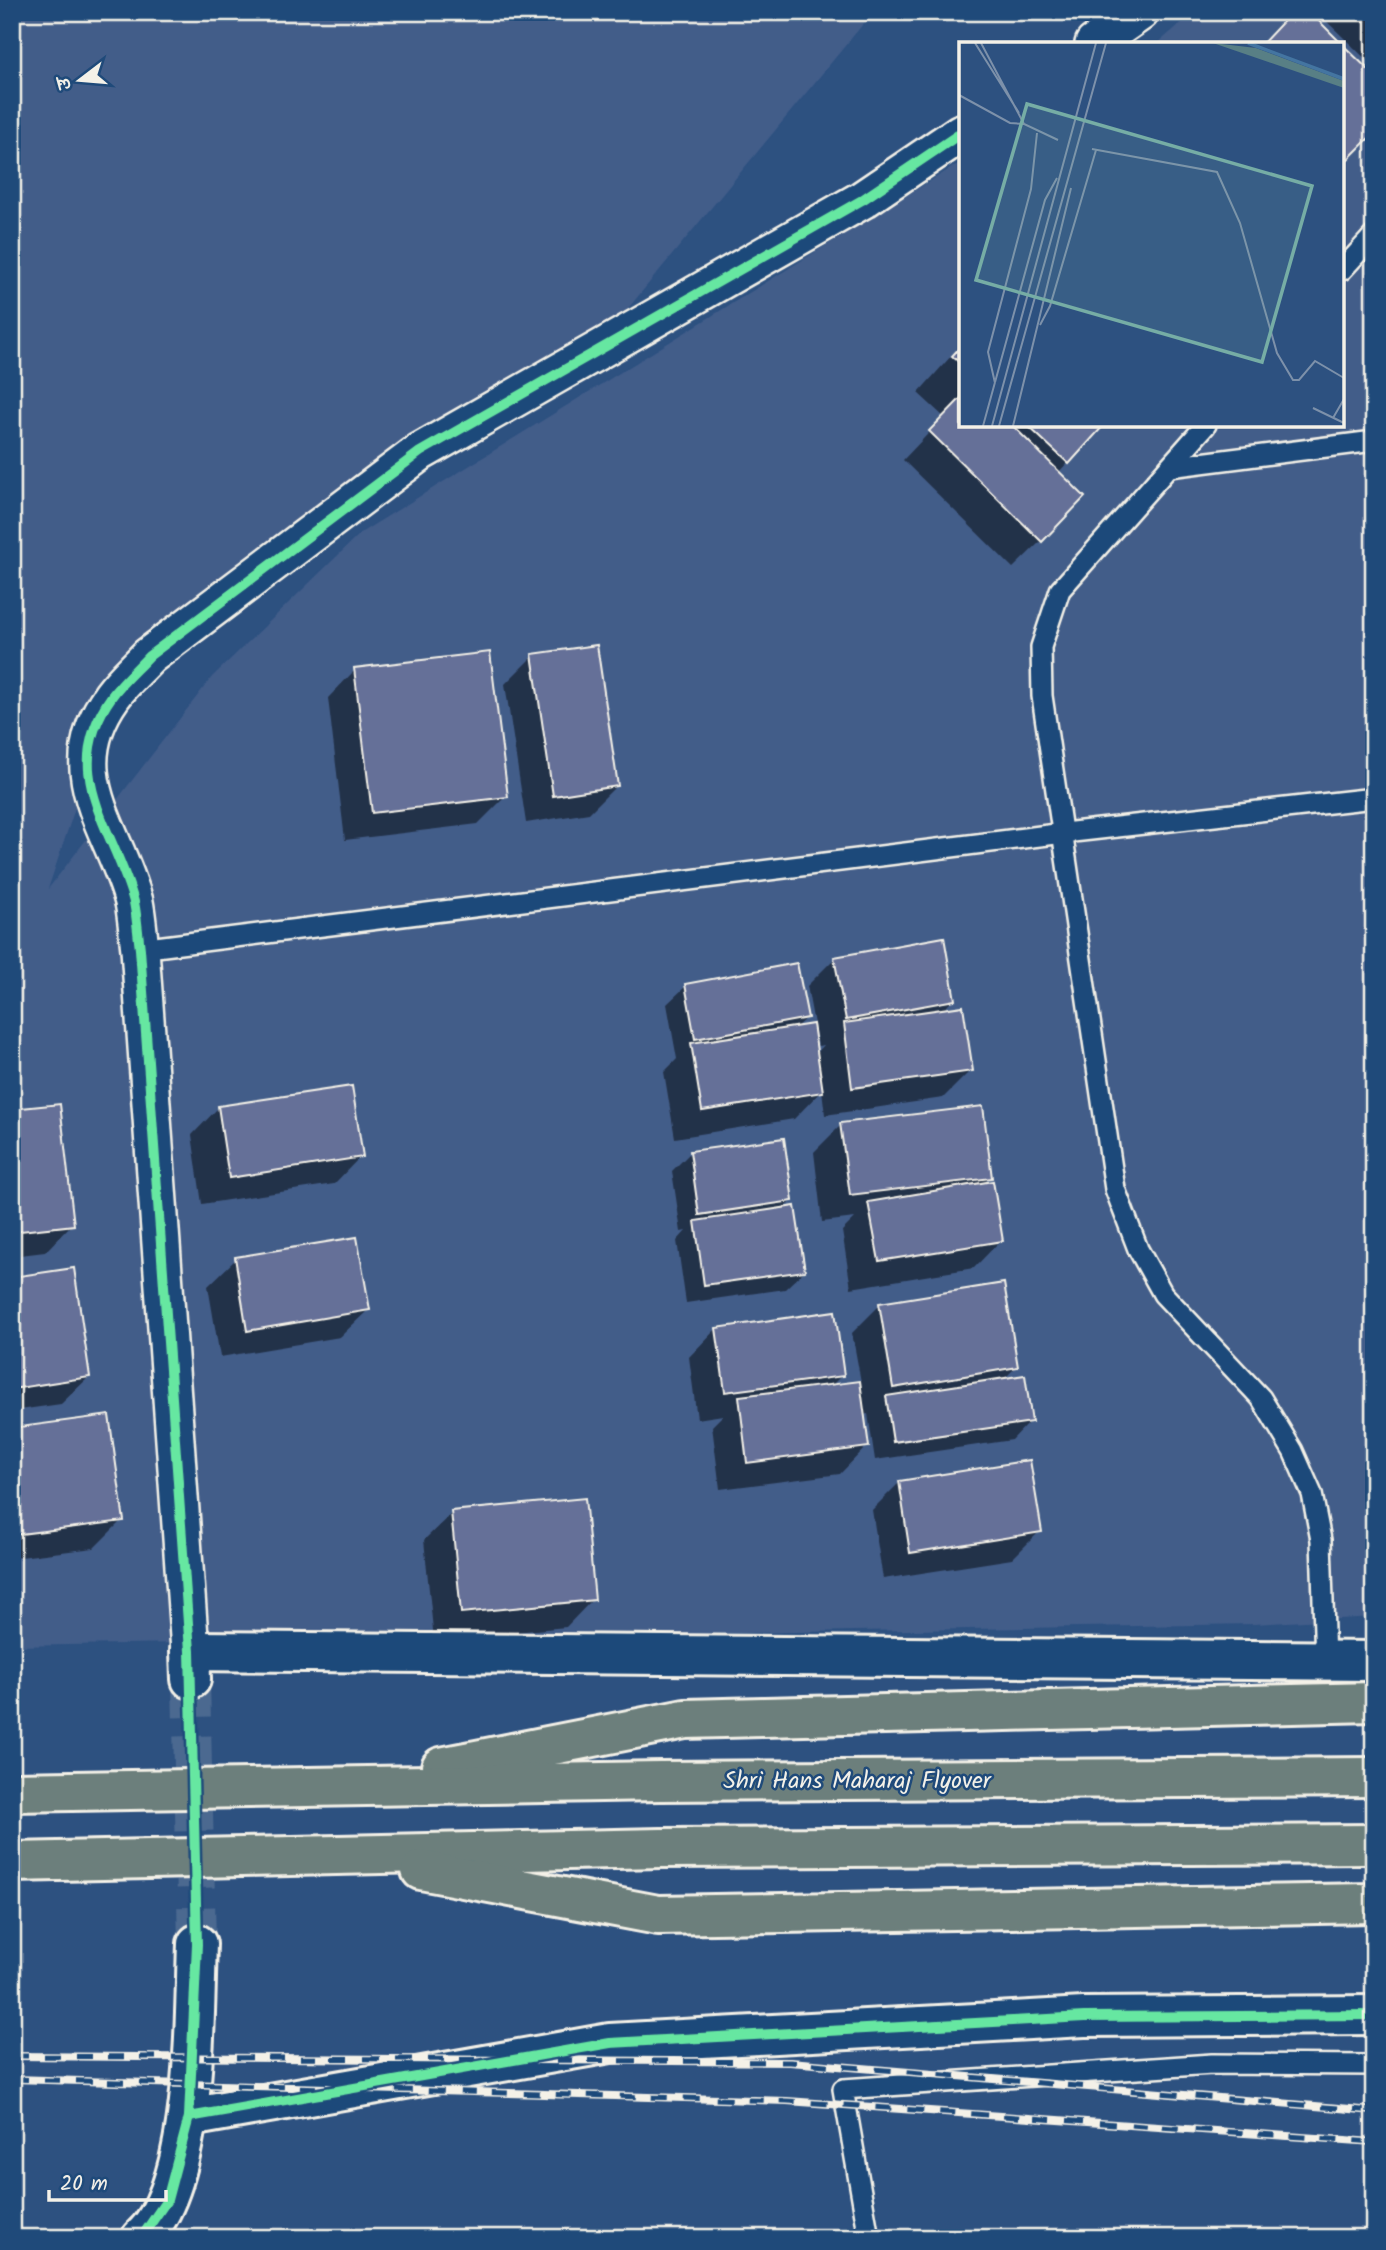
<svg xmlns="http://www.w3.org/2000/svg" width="1386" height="2250" font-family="Kalam,'Playpen Sans Deva',sans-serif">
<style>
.built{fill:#425d89}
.shadow{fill:#0007}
.building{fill:#656f98;stroke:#f4f1e8;stroke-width:2}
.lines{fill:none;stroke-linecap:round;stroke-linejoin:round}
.secondary-tunnel{stroke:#4b6990;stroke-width:38;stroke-dasharray:38 19;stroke-linecap:butt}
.lane-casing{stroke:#f4f1e8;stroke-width:24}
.street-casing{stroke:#f4f1e8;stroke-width:42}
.secondary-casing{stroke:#f4f1e8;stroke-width:44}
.primary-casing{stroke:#f4f1e8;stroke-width:44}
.lane{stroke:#1f4a7a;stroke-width:19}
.street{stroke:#1f4a7a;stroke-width:37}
.secondary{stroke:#1f4a7a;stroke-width:38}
.primary{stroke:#6c7f7c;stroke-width:38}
.rail-casing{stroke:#f4f1e8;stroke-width:8}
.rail{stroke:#1f4a7a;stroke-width:5;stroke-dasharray:16;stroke-linecap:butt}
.cycleway-casing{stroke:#1f4a7a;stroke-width:15}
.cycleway{stroke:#66e7a1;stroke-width:10}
.labels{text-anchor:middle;stroke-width:5;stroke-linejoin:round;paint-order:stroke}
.street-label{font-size:24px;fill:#f4f1e8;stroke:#1f4a7a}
.inset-river{fill:none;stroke:#4475a1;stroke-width:3.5}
.inset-road{fill:none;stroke:#7d91aa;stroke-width:2}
.view{fill:#76ada5;fill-opacity:0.15;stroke:#76ada5;stroke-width:3.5}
.inset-edge{fill:none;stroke:#f4f1e8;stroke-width:3.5}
</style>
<rect width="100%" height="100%" fill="#2d5180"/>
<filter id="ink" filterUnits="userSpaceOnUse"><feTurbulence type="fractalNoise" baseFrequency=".0143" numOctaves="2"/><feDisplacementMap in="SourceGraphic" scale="14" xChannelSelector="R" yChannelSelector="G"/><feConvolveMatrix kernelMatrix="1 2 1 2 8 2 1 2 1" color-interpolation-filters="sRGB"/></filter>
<g filter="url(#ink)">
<!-- built -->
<path class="built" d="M12,12H873L611,329L126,656L48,889L212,677L362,532L961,162V425H1342V44H1157L1194,12H1374V1617L1254,1624L12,1646Z"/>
<!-- shadow -->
<g class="shadow">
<path d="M1317,12H1374V67Z"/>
<path d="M961,345V425H1102L1058,473L1041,541L1013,568L903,460L944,417L918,393Z"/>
<path d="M533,656L616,786L589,813L526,823L505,684Z"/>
<path d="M355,670L506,796L478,824L345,840L328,698Z"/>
<path d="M835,958L953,1000L942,1011L971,1070L943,1098L825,1115L822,1090L794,1119L675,1138L664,1072L677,1059L667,1004L686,986L806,1018L795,1028L816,1054L824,1045L818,1046L807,986Z"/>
<path d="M219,1107L361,1156L334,1184L202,1204L192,1135Z"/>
<path d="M12,1111L72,1224L45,1252L12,1256Z"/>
<path d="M841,1125L990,1177L983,1184L1001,1240L974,1268L851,1288L842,1231L855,1218L822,1222L814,1152Z"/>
<path d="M690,1153L791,1201L782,1210L804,1271L785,1289L686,1303L677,1241L686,1231L681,1232L672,1171Z"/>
<path d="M236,1259L368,1310L340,1337L220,1357L208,1286Z"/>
<path d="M12,1279L89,1377L61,1404L12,1411Z"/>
<path d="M880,1305L1017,1366L1003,1380L1030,1421L1012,1440L875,1460L868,1414L863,1415L867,1446L840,1474L720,1489L712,1426L723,1415L697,1419L689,1357L716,1329L842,1375L831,1386L861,1382L852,1333Z"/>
<path d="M12,1430L122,1520L94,1548L12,1558Z"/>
<path d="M900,1482L1040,1531L1012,1559L883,1579L872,1510Z"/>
<path d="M452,1513L593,1599L566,1627L434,1640L424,1540Z"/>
</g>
<!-- building -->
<g class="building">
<path d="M1292,12H1310L1342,44H1262Z"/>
<path d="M1342,44L1374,75V133L1342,165Z"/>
<path d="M961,346V364L952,356Z"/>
<path d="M961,398V425H1012L1085,497L1042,542L929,431Z"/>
<path d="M1027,425H1104L1069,464Z"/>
<path d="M597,645L618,786L553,796L532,654Z"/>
<path d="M490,652L508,797L372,813L354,668Z"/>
<path d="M944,937L955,1000L846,1020L834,957Z"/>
<path d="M797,963L808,1018L695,1039L685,984Z"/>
<path d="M963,1006L973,1071L852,1088L844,1023Z"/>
<path d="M813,1024L823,1092L702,1111L691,1043Z"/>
<path d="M352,1086L363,1157L229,1178L218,1106Z"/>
<path d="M60,1104L74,1225L12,1232V1109Z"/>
<path d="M983,1106L992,1178L850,1195L840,1123Z"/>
<path d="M784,1138L793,1201L699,1215L690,1151Z"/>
<path d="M993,1181L1003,1241L879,1261L868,1202Z"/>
<path d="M795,1206L805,1271L704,1285L695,1221Z"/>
<path d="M357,1237L370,1310L247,1331L235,1257Z"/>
<path d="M74,1268L90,1377L12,1389V1277Z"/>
<path d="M1004,1283L1018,1367L893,1388L879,1303Z"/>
<path d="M835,1311L844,1376L725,1392L716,1328Z"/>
<path d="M1025,1375L1032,1422L893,1442L886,1396Z"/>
<path d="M860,1381L869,1447L747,1463L739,1396Z"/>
<path d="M109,1415L124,1521L12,1535V1428Z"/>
<path d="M1030,1460L1042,1532L910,1553L899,1481Z"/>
<path d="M585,1498L595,1600L461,1613L451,1511Z"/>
</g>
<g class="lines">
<!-- secondary-tunnel -->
<path class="secondary-tunnel" d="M191,1679L197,1944"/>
<defs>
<g id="lane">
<path d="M1342,270L1374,235"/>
<path d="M1206,425L1060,590L1041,647L1042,696L1115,1189L1138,1249L1163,1294L1261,1398L1293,1451L1312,1494L1321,1540L1325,1662"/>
<path d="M1169,467L1374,441"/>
<path d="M140,949L1064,833L1374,798"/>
<path d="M869,2238L843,2089L1212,2064L1374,2065"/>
</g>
<g id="street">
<path d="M1094,44L1140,12"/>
<path d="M190,1651L140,949C138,934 137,917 134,902C114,827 57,773 112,696C122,682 137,669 149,656L420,452L862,200L961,133"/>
</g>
<g id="secondary">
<path d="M191,1679L190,1651L1374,1661"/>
<path d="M189,2117L610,2043L1084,2017L1374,2015"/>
<path d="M141,2238C198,2187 194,2017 197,1944"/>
</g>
<g id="primary">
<path d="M441,1767L685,1719L1374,1702"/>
<path d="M12,1792L660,1781L1374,1777"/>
<path d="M12,1862L661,1848L1374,1844"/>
<path d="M421,1870L658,1915L1374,1903"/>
</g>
</defs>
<!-- lane casing -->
<use href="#lane" class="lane-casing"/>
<!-- street casing -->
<use href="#street" class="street-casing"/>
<!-- secondary casing -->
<use href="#secondary" class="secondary-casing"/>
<!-- primary casing -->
<use href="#primary" class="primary-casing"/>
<!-- lane -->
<use href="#lane" class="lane"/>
<!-- street -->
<use href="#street" class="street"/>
<!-- secondary -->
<use href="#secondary" class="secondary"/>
<!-- primary -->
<use href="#primary" class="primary"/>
<defs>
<g id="rail">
<path d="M12,2056L790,2062L1374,2111"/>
<path d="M12,2079L787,2101L1374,2142"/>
</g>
</defs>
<!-- rail casing -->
<use href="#rail" class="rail-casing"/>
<!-- rail -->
<use href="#rail" class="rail"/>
<defs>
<g id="cycleway">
<path d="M189,2117L610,2043L1084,2017L1374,2015"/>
<path d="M141,2238L167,2200L189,2117L197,1944L190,1651L140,949C138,934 137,917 134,902C114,827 57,773 112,696C122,682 137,669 149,656L420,452L862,200L961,133"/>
</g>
</defs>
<!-- cycleway casing -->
<use href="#cycleway" class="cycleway-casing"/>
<!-- cycleway -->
<use href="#cycleway" class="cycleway"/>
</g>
</g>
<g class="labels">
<!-- street labels -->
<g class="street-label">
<text x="857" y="1788">Shri Hans Maharaj Flyover</text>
</g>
</g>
<!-- overview -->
<g transform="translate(959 42)">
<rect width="385" height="385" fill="#2d5180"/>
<path d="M254,1L297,6L385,39V46Z" fill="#587f85"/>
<path class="inset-river" d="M289,1L385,37"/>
<path class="inset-road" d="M16,1L60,71M22,1L65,82L99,98M0,53L51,81L65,82M133,107L258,130L281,181L318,311L334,338H340L356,319L385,336M81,283L91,264L137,108M36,341L29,310L72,147L78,91M354,366L385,381M374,376L385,357M24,384L86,158L98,136M33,384L137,1M40,384L147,1M54,384L112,146"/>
<path class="view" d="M68,62L353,144L303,320L17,238Z"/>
<rect width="385" height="385" class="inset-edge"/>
</g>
<!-- margin -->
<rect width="1386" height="2250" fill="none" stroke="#1f4a7a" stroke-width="42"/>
<rect x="21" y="21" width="1344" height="2208" fill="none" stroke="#f4f1e8" stroke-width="2.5" filter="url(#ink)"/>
<!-- north arrow -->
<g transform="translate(80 80) rotate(254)" stroke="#1f4a7a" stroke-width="5" paint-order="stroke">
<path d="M0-5L12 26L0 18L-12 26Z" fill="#f4f1e8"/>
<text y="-10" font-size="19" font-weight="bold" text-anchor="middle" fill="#f4f1e8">उ</text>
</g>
<!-- scale -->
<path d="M49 2190v10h117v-10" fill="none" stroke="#f4f1e8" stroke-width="3.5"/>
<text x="60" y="2190" font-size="21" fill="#f4f1e8" stroke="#1f4a7a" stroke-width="5" paint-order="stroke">20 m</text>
</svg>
